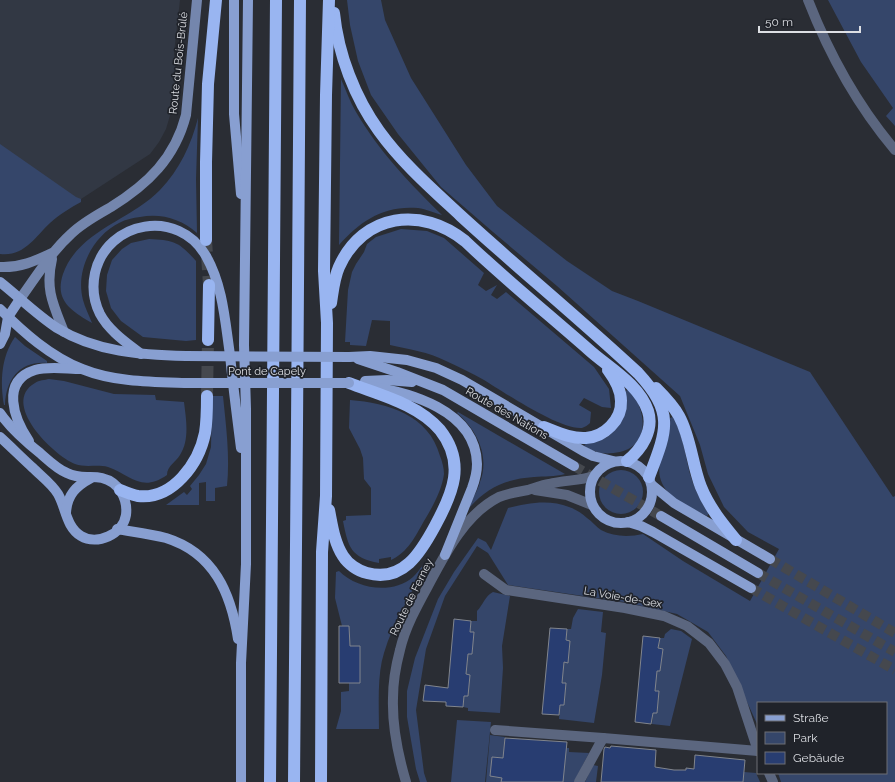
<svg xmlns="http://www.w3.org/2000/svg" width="895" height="782" font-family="Raleway,sans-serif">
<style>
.built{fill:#323844}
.green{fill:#35466a}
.building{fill:#283d71;stroke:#81858d}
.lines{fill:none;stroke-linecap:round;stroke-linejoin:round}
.primary-tunnel{stroke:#45484e;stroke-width:10;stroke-dasharray:10 5;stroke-linecap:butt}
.motorway-tunnel{stroke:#45484e;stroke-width:12;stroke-dasharray:12 6;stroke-linecap:butt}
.minor{stroke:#5b667f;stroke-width:10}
.tertiary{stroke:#5b667f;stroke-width:10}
.secondary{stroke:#7486ad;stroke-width:10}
.primary{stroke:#889fd1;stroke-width:10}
.motorway{stroke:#99b5f1;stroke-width:12}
.primary-bridge{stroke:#889fd1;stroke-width:10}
.labels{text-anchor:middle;stroke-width:3.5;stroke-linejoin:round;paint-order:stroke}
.street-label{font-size:11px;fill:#dddfe4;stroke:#20232a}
</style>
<rect width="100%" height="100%" fill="#2a2d34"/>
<!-- built -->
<path class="built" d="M0,0H180L174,53L176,72L171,112L166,129L159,142L150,154L81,199L68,200L0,152Z"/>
<!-- green -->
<g class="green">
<path d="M347,0H381L385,20L411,78L466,165L497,206L567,261L612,291L638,301L810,372L893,497L895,496V782H781L778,773H886V703H758V726L726,656L708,632L677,614L624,602L508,585L488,553L477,546L445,596L426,649L416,710L424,773L427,782H420L416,769L407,717V691L415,658L438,599L454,572L478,538L486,542L491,550L508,508C527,503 550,499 569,507C575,509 582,513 587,518C592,521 596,527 601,530C614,537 629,537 643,534L683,561L750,601L779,549L748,532L724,507L708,474L700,445L680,396L557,286L493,232L441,187L398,134L371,95L358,61L350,25Z"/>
<path d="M828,0H895V126L886,116L893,108L861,62Z"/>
<path d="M341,79C346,90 350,102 356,112C378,150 411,185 442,215C435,213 426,209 418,208C384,205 360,221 339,245Z"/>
<path d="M198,118L196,179L197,233C181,219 161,213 140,217C133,218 126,219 119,223C93,236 75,270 83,300C85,308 89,315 92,323C72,311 54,301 63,274C78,231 131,220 160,190C180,169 191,145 198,118Z"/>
<path d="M0,144L76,197L81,199V202C70,208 60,214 50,223C35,237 24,257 0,254Z"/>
<path d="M401,229L427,231L444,238L484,273L478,285L486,291L497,285L491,295L497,299L506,292L594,367L609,389L611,408L602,407L584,398L579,405L591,412L590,423C588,425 585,427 582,428C560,430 505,393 484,380C472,373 459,367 446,361C429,352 408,349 390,345V321L372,320L366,346L350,345V342H345L348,290L352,272L356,264L364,252L367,244L376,237Z"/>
<path d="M149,239C174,240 179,242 196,261V340L186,341L143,337L121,321L111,308L106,291L107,275L112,260L122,249L131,243Z"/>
<path d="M15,337L25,346L47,361V363C20,361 6,379 5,405H4C0,382 1,357 15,337Z"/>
<path d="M49,379L64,381L114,394L155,395L156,400L184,402C186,419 190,440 180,455C176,462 167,466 167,475C141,493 131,475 108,467C97,464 86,468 75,464C53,455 0,403 35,383C39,380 45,380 49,379Z"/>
<path d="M628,389C643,403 651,436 630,448C622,453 606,455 597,452C593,451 589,449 586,447L584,445C590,441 598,441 605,438C609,437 611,433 615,430C625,419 624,406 625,392Z"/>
<path d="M212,396H223C226,426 230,456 227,486L215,488V501H206V482L199,483V505H166L184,492L187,495L192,489L190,486L199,475L206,464L211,447Z"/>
<path d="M350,400C388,403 429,415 440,456C442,461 444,468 444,474C442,490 432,508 424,521C415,537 408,552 391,560V557L379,559V563C351,558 348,547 343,521L346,520V516L371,515V488L364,479L363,458L360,449L349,428Z"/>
<path d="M458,412L565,474C555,477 544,476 534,477C506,479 488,487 470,507V505C473,497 478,490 480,482C490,456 477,430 457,413Z"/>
<path d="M673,417C683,434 685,455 690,474C694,488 701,501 708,513V515L707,516C679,502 650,491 662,454C666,442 671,431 670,418Z"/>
<circle cx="621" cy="492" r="22"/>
<path d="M423,565L425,568C410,595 393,623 384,653C377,675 379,705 379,729H336L341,711V692L349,691V683H360V646H350L349,626H342L335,598L336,572L339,571C357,589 392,595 413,577C416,574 420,569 423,565Z"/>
<path d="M493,592L510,596L502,646L503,668L500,713L468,711V708L463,707L464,696H468L470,675L466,674L468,654H472L473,632H470L471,621H477V611C483,605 485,596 493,592Z"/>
<path d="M578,609L603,612L601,632L606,633L602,675L594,723L559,719L560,705H564L566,683H562L564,662H568L570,641L566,640L567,629H571L573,618Z"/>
<path d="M671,629L681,631L692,639L670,726L652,724L653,713H657L659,692L655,691L656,671H660L663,649H658L660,638H664L665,634Z"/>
<path d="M457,720L491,722L485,782H451Z"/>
<path d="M490,735L505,737L504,748L518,750L529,782H486Z"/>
<path d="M562,748H569V752L589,753L574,782H552Z"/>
<path d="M593,765L598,766L596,782H585Z"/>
<path d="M732,771L756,773L760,782H739Z"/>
</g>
<!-- building -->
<g class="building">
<path d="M454,619L471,621L470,632H474L472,654H468L466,674L470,675L468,696H464L463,707L446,706V702L423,701L425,685L448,688Z"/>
<path d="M339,626H349L350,646H360V683H339Z"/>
<path d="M550,628L567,629L566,640L570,641L568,663L564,662L562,683H566L564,705H560L559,715L542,714Z"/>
<path d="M643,636L660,638L658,648L663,649L660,671H657L655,691H659L657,713H653L651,724L635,722Z"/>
<path d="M505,738L567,742L563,782H501L502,778L490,776L492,757L503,758Z"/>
<path d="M611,746L656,750L655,767L674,770H686V768L694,769L695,755L745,760L743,782H601L604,749L605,747L610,748Z"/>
</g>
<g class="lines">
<!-- primary-tunnel -->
<g class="primary-tunnel">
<path d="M574,466L661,516"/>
<path d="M770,559L895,633"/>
<path d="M758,573L895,652"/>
<path d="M751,588L895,670"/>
</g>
<!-- motorway-tunnel -->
<g class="motorway-tunnel">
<path d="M206,240L209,285"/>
<path d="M207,396L208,340"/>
</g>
<!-- minor -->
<g class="minor">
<path d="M484,574L506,590L625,608L664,616L687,626L709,643L725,664L737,687L758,751"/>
<path d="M495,730L603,738L758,751"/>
<path d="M769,773L773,782"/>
<path d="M579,782L603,738"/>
</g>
<!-- tertiary -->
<g class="tertiary">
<path d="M808,0C829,54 857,105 895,150"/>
<path d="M535,490L567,495L592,505"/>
<path d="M406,782C398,755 392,727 393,698C393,682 396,665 400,650C405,628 417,606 428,586C445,554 465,514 499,497C509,493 518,492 528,490C535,488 542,485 549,484C564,480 579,481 594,476"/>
</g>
<!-- secondary -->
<g class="secondary">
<path d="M52,259C45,289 53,304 64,332"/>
<path d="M0,267C20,268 35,261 52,253"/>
<path d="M20,299C36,277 51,252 71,234C82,223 97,215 111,207C148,184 175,158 186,115L197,0"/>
</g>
<!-- primary -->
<g class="primary">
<path d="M234,0V114L241,194"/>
<path d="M0,282C19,297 37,315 57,328C96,352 141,355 186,356"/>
<path d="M0,309C24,333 50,356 82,369C114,382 151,382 185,383"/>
<path d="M0,344L5,334L8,317L20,299"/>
<path d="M141,354C127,343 109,331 100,314C94,302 92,287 95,273C107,220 179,208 206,256C223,286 225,321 230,355C233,386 237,417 241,448"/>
<path d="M349,357L370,356L407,360L436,368L462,380L583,451L593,456L613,461"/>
<path d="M358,359L397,372L443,390L574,466"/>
<path d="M365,381L387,380L412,382"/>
<path d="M367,386C409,392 476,410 477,464C477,472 475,480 472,488L445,555"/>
<path d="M0,413C11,429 25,441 40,453C48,460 57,469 67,473C81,480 90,475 102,478C119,482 128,499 126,515C123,534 97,546 81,536C66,527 66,508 58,494C52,484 41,476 33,468C22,458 11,447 0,437"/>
<path d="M29,441C14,419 0,381 35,370C48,366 67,369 81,369"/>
<circle cx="621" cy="492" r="31"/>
<path d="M652,485L674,503L770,559"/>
<path d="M66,513C67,495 76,486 91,478"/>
<path d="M661,516L758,573"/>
<path d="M628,522L641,526L653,532L751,588"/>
<path d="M117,529C134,532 150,534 166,538C214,553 231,593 238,639"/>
<path d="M241,782V663L246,564V409L244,345L248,0"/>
</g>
<!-- motorway -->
<g class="motorway">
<path d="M334,13C338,54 355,98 379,131C402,163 432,189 461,216C519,269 580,319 638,373C675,413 667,430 649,477"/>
<path d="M206,240V162L208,84L216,0"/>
<path d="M331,303C333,290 334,278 339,267C363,213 422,206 465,241C505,279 548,314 589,350C609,368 639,384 648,411C654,430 642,449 627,461"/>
<path d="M208,340L209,285"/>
<path d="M656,388C665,397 673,405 679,416C691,438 692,464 701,487C709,507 722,523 736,540"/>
<path d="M544,427C557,432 571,439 586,438C604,437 622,420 621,401C621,390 614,378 608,370"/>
<path d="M120,490C126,492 132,495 138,496C173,500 199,463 205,433C207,421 207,409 207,396"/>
<path d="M329,510C332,525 334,542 343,556C348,564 358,571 367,573C403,583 421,552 435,526C453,493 466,463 440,430C418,404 380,395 349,383"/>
<path d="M270,782L276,0"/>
<path d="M294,782L297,426L300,0"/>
<path d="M321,782L322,552L326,496L327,323L324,271L326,95L329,0"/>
</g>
<!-- primary-bridge -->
<g class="primary-bridge">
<path d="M186,356L349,357"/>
<path d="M185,383H349"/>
</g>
</g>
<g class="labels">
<!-- street labels -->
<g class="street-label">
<text transform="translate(178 63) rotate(-84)" y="4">Route du Bois-Brûlé</text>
<text x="267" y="375">Pont de Capely</text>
<text transform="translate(507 413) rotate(30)" y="4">Route des Nations</text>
<text transform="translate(411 597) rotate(-64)" y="4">Route de Ferney</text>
<text transform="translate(623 597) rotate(10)" y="4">La Voie-de-Gex</text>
</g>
</g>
<!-- legend -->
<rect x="757" y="702" width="130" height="72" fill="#20232a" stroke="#6c6e74"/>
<rect x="765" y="715" width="20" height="6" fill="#889fd1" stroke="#6c6e74"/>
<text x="793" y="722" font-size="12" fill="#dddfe4">Straße</text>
<rect x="765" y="732" width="20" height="12" fill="#35466a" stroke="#6c6e74"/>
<text x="793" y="742" font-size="12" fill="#dddfe4">Park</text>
<rect x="765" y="752" width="20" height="12" fill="#283d71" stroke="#6c6e74"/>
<text x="793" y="762" font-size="12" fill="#dddfe4">Gebäude</text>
<!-- scale -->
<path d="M759 26v6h101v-6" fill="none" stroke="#dddfe4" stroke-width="2"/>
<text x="765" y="26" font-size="12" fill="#dddfe4" stroke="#20232a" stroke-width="3" paint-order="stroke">50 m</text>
</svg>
